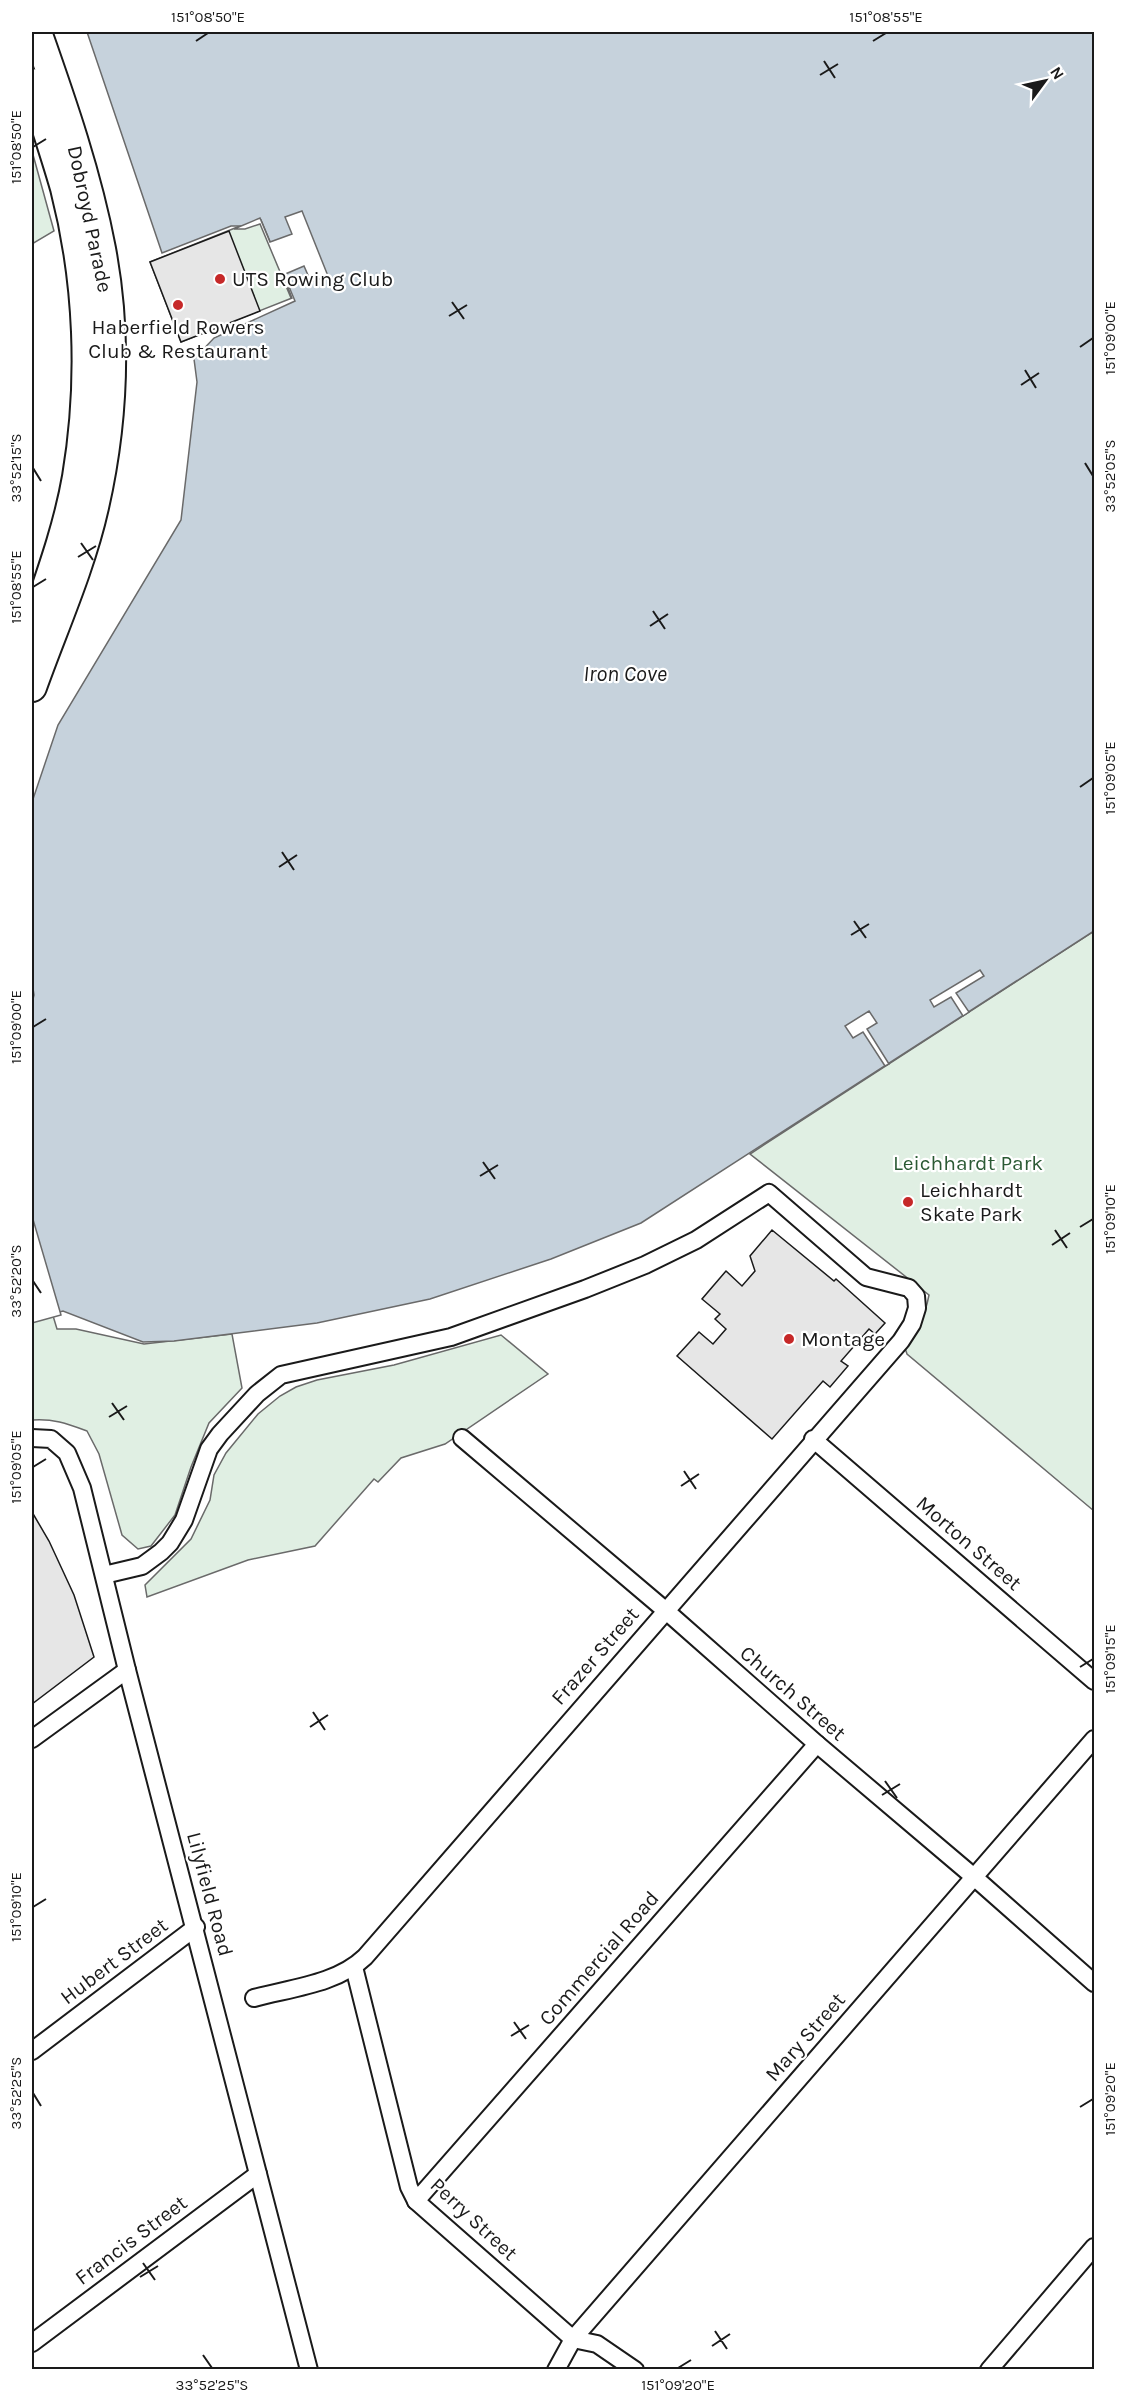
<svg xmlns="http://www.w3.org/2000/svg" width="1126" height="2401" font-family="Karla,sans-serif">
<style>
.green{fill:#e0efe3;stroke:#6a6a6a;stroke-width:1.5}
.water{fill:#c6d2dc;stroke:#6a6a6a;stroke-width:1.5}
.pier{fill:#fff;stroke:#6a6a6a;stroke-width:1.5}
.building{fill:#e6e6e6;stroke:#1a1a1a;stroke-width:1.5}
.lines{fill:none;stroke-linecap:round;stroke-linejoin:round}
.minor-casing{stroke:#1a1a1a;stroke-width:20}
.trunk-casing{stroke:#1a1a1a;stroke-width:32}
.minor{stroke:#fff;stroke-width:16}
.trunk{stroke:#fff;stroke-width:28}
.ticks{fill:none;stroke:#1a1a1a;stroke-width:2}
.poi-dot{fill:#c62828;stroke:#fff;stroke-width:2}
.labels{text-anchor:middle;stroke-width:4.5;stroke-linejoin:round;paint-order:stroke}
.street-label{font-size:21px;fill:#1a1a1a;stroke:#fff}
.poi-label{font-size:21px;fill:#1a1a1a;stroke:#fff;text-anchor:start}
.park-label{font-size:21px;fill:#2b5a34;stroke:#fff}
.water-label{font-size:22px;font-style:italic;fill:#1a1a1a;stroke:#fff}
.neatline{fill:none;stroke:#1a1a1a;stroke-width:2}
.ticks-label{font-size:15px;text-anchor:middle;fill:#1a1a1a}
</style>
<rect width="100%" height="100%" fill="#fff"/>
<!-- green -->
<g class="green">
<path d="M32,151L54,231L32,244Z"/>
<path d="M260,218L270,242L292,234L304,266L283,275L292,298L181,342L150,262Z"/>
<path d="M1094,931V1511L907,1354L905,1348C917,1331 925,1316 929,1295L750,1154Z"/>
<path d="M32,1246L57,1329H76L144,1344L232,1334L242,1388L209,1423L191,1467L175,1515L151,1546L138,1549L122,1535L99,1454L87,1431C68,1424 52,1418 32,1420Z"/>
<path d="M501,1335L548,1374L445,1444L401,1458L378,1482L374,1479L315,1546L248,1560L147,1597L145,1585L191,1539L210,1500L214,1475L226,1453L258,1414L280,1396L296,1387L317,1380L394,1365Z"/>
</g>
<!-- water -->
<path class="water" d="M87,32H1094V931L641,1223L551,1259L430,1299L317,1323L174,1341L143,1342L63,1311L32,1320V1003L34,995L32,982V802L58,725L181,520L197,382L194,359L214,338L295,301L261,220L244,226H231L162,253Z"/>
<!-- pier -->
<g class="pier">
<path d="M302,211L328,276L311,282L304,266L283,275L291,298L260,224L245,229H234L260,218L270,242L292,234L285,217Z"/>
<path d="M980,970L984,976L956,993L969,1012L963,1016L951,997L934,1007L930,1000Z"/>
<path d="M869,1011L877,1023L867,1029L889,1064L885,1066L863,1032L853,1038L845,1026Z"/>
<path d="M32,1216L61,1315L32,1323Z"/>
</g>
<!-- building -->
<g class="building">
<path d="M229,231L260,311L181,342L150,262Z"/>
<path d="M772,1230L834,1281L836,1279L885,1323L875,1334L869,1329L841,1361L848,1366L830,1387L823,1381L772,1439L677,1356L699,1332L713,1344L726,1329L715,1319L720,1314L702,1299L726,1271L742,1286L755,1271L750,1256Z"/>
<path d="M32,1512L49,1541L74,1595L94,1657L32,1704Z"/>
</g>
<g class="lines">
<defs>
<g id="minor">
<path d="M32,1438L51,1439L67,1453L82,1488L127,1670L309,2370"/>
<path d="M462,1438L665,1610L817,1744L974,1877L1094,1983"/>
<path d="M813,1439L1094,1681"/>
<path d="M104,1575L142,1566L161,1552L170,1543L184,1520L209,1449L220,1434L257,1394L281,1375L451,1337L585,1289L645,1265L696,1240L769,1193L866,1277L909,1288L916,1296L917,1308L912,1324L901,1341L365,1957C337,1984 291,1988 254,1998"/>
<path d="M32,1739L127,1670"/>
<path d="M354,1967L409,2187L416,2201L573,2339L597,2344L635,2370"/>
<path d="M32,2051L196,1927"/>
<path d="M416,2201L817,1744"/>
<path d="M32,2343L258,2174"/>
<path d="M556,2370L573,2339L1094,1739"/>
<path d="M989,2370L1094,2247"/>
</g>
<g id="trunk">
<path d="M32,83C43,118 55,153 65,188C89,281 93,382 77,477C68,529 49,580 32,630"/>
<path d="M32,687C53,628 80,569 94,507C113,423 117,334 101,249C87,175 62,103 37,32"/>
</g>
</defs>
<!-- minor casing -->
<use href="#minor" class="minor-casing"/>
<!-- trunk casing -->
<use href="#trunk" class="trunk-casing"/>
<!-- minor -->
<use href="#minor" class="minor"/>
<!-- trunk -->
<use href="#trunk" class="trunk"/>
</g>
<!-- ticks -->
<path class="ticks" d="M196,41L208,33M873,41L886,33M824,61L835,78M820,75L838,64M33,147L46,139M452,302L464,319M449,316L467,305M1080,347L1093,338M1025,370L1036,388M1021,385L1039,373M1085,463L1093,476M33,468L41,481M81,543L93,560M78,557L96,546M33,587L46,579M653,611L665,629M650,626L668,614M1080,787L1093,778M282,852L294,870M279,867L297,855M854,921L866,938M851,935L869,924M33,1027L46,1019M483,1162L495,1179M480,1176L498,1165M1080,1227L1093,1219M1055,1230L1067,1248M1052,1245L1070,1233M33,1281L41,1293M112,1403L124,1420M109,1417L127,1406M33,1467L46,1459M684,1471L696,1489M681,1486L699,1474M1080,1667L1093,1659M313,1712L325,1730M310,1727L328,1715M885,1781L897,1798M882,1795L900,1784M33,1907L46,1899M514,2022L526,2039M511,2036L529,2025M33,2093L41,2106M1080,2107L1093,2099M143,2263L155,2280M140,2277L158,2266M715,2331L727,2349M712,2346L730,2334M203,2355L212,2368M678,2368L691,2360"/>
<!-- markers -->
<g class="poi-dot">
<circle cx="220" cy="279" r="6"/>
<circle cx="178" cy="305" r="6"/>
<circle cx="908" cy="1202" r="6"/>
<circle cx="789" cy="1339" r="6"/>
</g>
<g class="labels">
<!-- street labels -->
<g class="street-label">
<text transform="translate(90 219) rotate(78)" y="7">Dobroyd Parade</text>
<text transform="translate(969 1543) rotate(41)" y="7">Morton Street</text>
<text transform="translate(595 1656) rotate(-49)" y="7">Frazer Street</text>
<text transform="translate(793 1693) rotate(41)" y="7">Church Street</text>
<text transform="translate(210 1894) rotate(75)" y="7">Lilyfield Road</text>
<text transform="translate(599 1958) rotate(-49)" y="7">Commercial Road</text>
<text transform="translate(114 1961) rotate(-37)" y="7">Hubert Street</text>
<text transform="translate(805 2037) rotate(-49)" y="7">Mary Street</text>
<text transform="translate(474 2219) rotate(43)" y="7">Perry Street</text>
<text transform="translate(131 2240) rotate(-37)" y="7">Francis Street</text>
</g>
<!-- poi labels -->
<g class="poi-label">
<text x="232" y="286">UTS Rowing Club</text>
<text x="178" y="334" text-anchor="middle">Haberfield Rowers<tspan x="178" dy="24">Club &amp; Restaurant</tspan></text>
<text x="920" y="1197">Leichhardt<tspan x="920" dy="24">Skate Park</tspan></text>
<text x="801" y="1346">Montage</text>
</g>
<!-- park labels -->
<g class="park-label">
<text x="968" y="1170">Leichhardt Park</text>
</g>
<!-- water labels -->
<g class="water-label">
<text x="625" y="681">Iron Cove</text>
</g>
</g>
<!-- border -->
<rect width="1126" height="2401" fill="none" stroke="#ffffff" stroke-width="66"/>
<!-- north arrow -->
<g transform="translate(1045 81) rotate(57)" stroke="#ffffff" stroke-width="4.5" paint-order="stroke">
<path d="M0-4.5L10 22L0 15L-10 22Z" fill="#1a1a1a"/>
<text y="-9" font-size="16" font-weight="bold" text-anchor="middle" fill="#1a1a1a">N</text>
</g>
<rect x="33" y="33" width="1060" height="2335" class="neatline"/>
<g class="ticks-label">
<text x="208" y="22">151°08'50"E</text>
<text x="886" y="22">151°08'55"E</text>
<text transform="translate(16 147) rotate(-90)" y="5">151°08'50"E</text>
<text transform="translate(1110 338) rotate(-90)" y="5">151°09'00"E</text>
<text transform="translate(16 468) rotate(-90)" y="5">33°52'15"S</text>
<text transform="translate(1110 476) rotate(-90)" y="5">33°52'05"S</text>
<text transform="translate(16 587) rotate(-90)" y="5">151°08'55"E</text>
<text transform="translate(1110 778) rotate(-90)" y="5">151°09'05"E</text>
<text transform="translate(16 1027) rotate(-90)" y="5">151°09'00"E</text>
<text transform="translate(1110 1219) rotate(-90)" y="5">151°09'10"E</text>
<text transform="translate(16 1281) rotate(-90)" y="5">33°52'20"S</text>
<text transform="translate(16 1467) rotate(-90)" y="5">151°09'05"E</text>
<text transform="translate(1110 1659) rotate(-90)" y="5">151°09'15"E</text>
<text transform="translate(16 1907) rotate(-90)" y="5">151°09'10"E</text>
<text transform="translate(16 2093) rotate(-90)" y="5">33°52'25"S</text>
<text transform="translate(1110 2099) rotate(-90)" y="5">151°09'20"E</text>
<text x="212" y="2390">33°52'25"S</text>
<text x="678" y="2390">151°09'20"E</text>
</g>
</svg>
